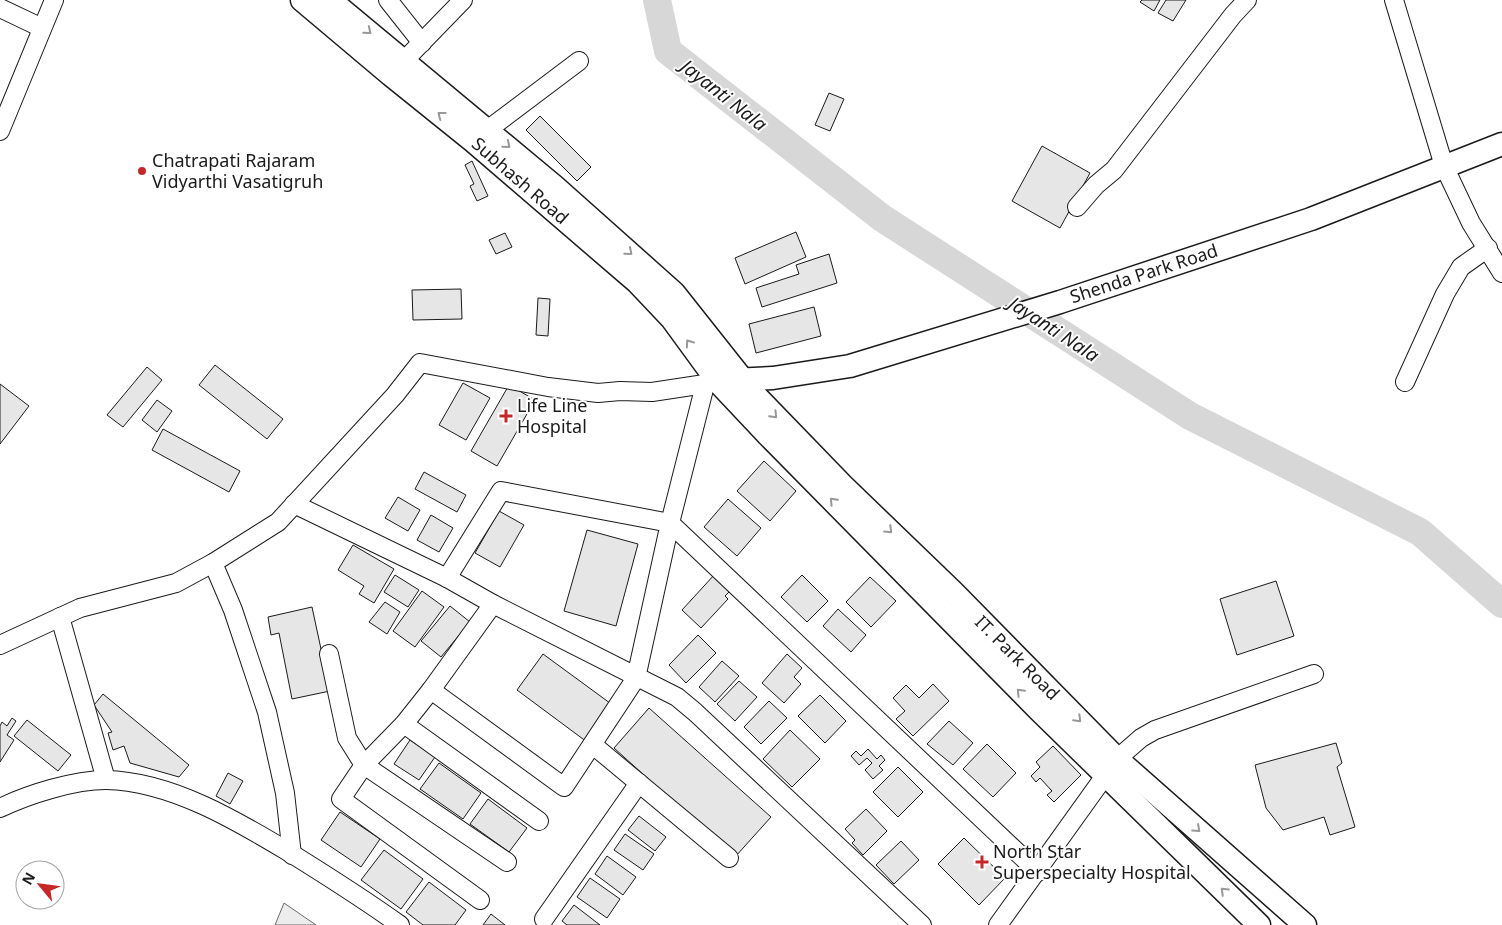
<svg xmlns="http://www.w3.org/2000/svg" width="1502" height="925" font-family="'Noto Sans',sans-serif">
<style>
.built{fill:#ededed;stroke:#6a6a6a}
.lines{fill:none;stroke-linecap:round;stroke-linejoin:round}
.river{stroke:#d7d7d7;stroke-width:28}
.building{fill:#e6e6e6;stroke:#1a1a1a}
.minor-casing{stroke:#1a1a1a;stroke-width:20}
.major-casing{stroke:#1a1a1a;stroke-width:25}
.minor{stroke:#fff;stroke-width:18}
.major{stroke:#fff;stroke-width:22}
.oneway{stroke:#989898}
.poi-dot{fill:#c62828;stroke:#fff;stroke-width:2}
.labels{text-anchor:middle;stroke-width:4;stroke-linejoin:round;paint-order:stroke}
.poi-label{font-size:18px;fill:#1a1a1a;stroke:#fff;text-anchor:start}
.street-label{font-size:18px;fill:#1a1a1a;stroke:#fff}
.water-label{font-size:19px;font-style:italic;fill:#1a1a1a;stroke:#fff}
</style>
<rect width="100%" height="100%" fill="#fff"/>
<!-- built -->
<path class="built" d="M284,903L316,925H275Z"/>
<g class="lines">
<!-- river -->
<path class="river" d="M657,0L668,51L882,218L1190,416L1420,532L1502,604"/>
</g>
<!-- building -->
<g class="building">
<path d="M1142,0H1160L1154,11L1140,2Z"/>
<path d="M1166,0H1186L1173,21L1158,13Z"/>
<path d="M829,93L844,99L830,131L815,125Z"/>
<path d="M540,116L591,167L577,181L526,130Z"/>
<path d="M1042,146L1090,173L1060,228L1012,201Z"/>
<path d="M472,161L488,196L477,201L470,186L474,184L465,165Z"/>
<path d="M796,232L806,257L745,284L735,258Z"/>
<path d="M505,233L512,247L496,254L489,240Z"/>
<path d="M829,254L837,283L762,307L756,288L799,274L796,265Z"/>
<path d="M461,289L462,319L413,320L412,290Z"/>
<path d="M538,298L550,299L548,336L536,335Z"/>
<path d="M814,307L821,336L756,353L749,324Z"/>
<path d="M215,365L283,419L267,439L199,385Z"/>
<path d="M147,367L162,380L123,427L107,415Z"/>
<path d="M463,383L490,398L466,440L439,425Z"/>
<path d="M0,384L29,406L0,444Z"/>
<path d="M509,385L535,400L497,466L471,451Z"/>
<path d="M157,400L172,411L157,432L142,420Z"/>
<path d="M163,429L240,471L229,492L152,450Z"/>
<path d="M764,461L796,491L770,521L737,491Z"/>
<path d="M424,472L466,495L457,512L415,489Z"/>
<path d="M398,497L420,510L408,531L385,518Z"/>
<path d="M728,499L761,528L737,556L704,527Z"/>
<path d="M499,511L524,525L500,567L475,553Z"/>
<path d="M431,515L453,528L439,552L417,540Z"/>
<path d="M587,530L638,544L616,626L564,611Z"/>
<path d="M353,545L394,569L374,603L359,594L364,586L338,570Z"/>
<path d="M715,574L731,590L725,596L728,599L701,628L682,610Z"/>
<path d="M395,575L419,590L408,607L384,592Z"/>
<path d="M802,575L828,601L807,622L781,597Z"/>
<path d="M870,577L896,601L871,627L846,602Z"/>
<path d="M1276,581L1294,636L1237,655L1220,599Z"/>
<path d="M422,591L444,607L415,647L393,631Z"/>
<path d="M385,602L400,612L387,634L369,622Z"/>
<path d="M450,606L470,622L441,657L421,641Z"/>
<path d="M312,607L330,691L292,699L279,633L271,635L268,617Z"/>
<path d="M838,609L866,635L851,652L823,626Z"/>
<path d="M698,635L716,653L686,683L669,665Z"/>
<path d="M543,654L614,706L587,742L517,690Z"/>
<path d="M787,654L802,668L794,677L801,684L784,703L762,683Z"/>
<path d="M722,661L739,676L715,702L699,687Z"/>
<path d="M739,681L757,697L735,721L717,704Z"/>
<path d="M933,684L949,701L913,736L896,719L905,711L893,698L906,685L919,698Z"/>
<path d="M103,694L189,765L179,777L130,763L124,746L113,750L108,733L112,732L94,705Z"/>
<path d="M820,695L846,721L825,743L798,716Z"/>
<path d="M769,701L787,718L761,744L744,727Z"/>
<path d="M649,708L771,817L735,857L614,748Z"/>
<path d="M12,718L16,721L7,735L14,740L0,762V726L2,722L7,726Z"/>
<path d="M27,720L71,755L58,771L14,736Z"/>
<path d="M949,721L973,743L953,765L927,744Z"/>
<path d="M790,730L820,759L792,787L763,759Z"/>
<path d="M410,740L435,757L419,780L394,764Z"/>
<path d="M1336,743L1342,763L1337,767L1355,827L1330,835L1324,817L1283,830L1266,808L1255,765Z"/>
<path d="M987,744L1016,773L993,797L963,769Z"/>
<path d="M1053,746L1081,775L1054,802L1047,795L1052,791L1040,778L1036,782L1031,776L1040,767L1036,762Z"/>
<path d="M868,749L877,759L881,755L885,760L879,766L883,770L873,779L865,770L872,763L867,758L859,765L851,756L856,751L861,756Z"/>
<path d="M439,763L481,793L463,819L420,789Z"/>
<path d="M898,767L923,792L898,817L873,792Z"/>
<path d="M228,773L243,781L230,804L216,796Z"/>
<path d="M488,799L527,828L509,852L470,824Z"/>
<path d="M866,809L887,831L863,855L852,843L855,840L845,829Z"/>
<path d="M340,812L380,839L361,867L321,840Z"/>
<path d="M639,816L666,837L655,851L628,830Z"/>
<path d="M625,834L654,854L643,870L614,850Z"/>
<path d="M964,838L1005,878L979,905L938,864Z"/>
<path d="M901,841L919,860L894,884L876,865Z"/>
<path d="M384,850L423,879L401,909L361,880Z"/>
<path d="M607,856L636,877L623,895L595,874Z"/>
<path d="M590,878L620,899L607,918L577,897Z"/>
<path d="M429,882L466,910L455,925H423L406,912Z"/>
<path d="M574,905L600,925H567L562,921Z"/>
<path d="M491,914L505,925H483Z"/>
</g>
<g class="lines">
<defs>
<g id="minor">
<path d="M388,0L422,43"/>
<path d="M1394,0L1444,166L1471,223L1502,273"/>
<path d="M0,8L42,28"/>
<path d="M396,69L463,0"/>
<path d="M0,131L54,0"/>
<path d="M478,137L579,61"/>
<path d="M1077,207L1096,185L1114,170L1233,15L1247,0"/>
<path d="M1405,382L1445,294L1461,267L1488,248"/>
<path d="M705,385L670,523L1038,872"/>
<path d="M294,504L447,578L493,604L677,697L695,712L922,925"/>
<path d="M213,563L233,610L267,712L285,793L292,855"/>
<path d="M60,617L106,780"/>
<path d="M0,645L80,608L176,583L213,563L278,522L395,395L420,363L548,387L598,393L620,391L652,392L718,382"/>
<path d="M329,654L347,738L364,765L507,862"/>
<path d="M431,690L564,787L636,678L670,523L501,491L447,578"/>
<path d="M404,724L539,821"/>
<path d="M593,745L729,858"/>
<path d="M0,808C29,794 74,780 106,780C171,781 239,822 292,854C329,877 365,900 400,925"/>
<path d="M480,900L341,799L364,765L404,724L431,690L493,604"/>
<path d="M544,919L639,783"/>
<path d="M998,925L1117,759L1141,738L1155,730L1314,674"/>
</g>
<g id="major">
<path d="M302,0L391,75L473,141L637,282L672,319L718,382L767,434L1039,710L1259,925"/>
<path d="M330,0L554,186L674,293L754,394L842,485L954,593L1117,759L1305,925"/>
<path d="M731,380L773,378L850,366L1060,302L1311,219L1502,144"/>
</g>
</defs>
<!-- minor casing -->
<use href="#minor" class="minor-casing"/>
<!-- major casing -->
<use href="#major" class="major-casing"/>
<!-- minor -->
<use href="#minor" class="minor"/>
<!-- major -->
<use href="#major" class="major"/>
</g>
<!-- one-way arrows -->
<defs><path id="oneway-chevron" d="M-2-3.5L2.5 0L-2 3.5" fill="none" stroke-width="1.6" stroke-linecap="round" stroke-linejoin="round" transform="scale(1.25)"/></defs>
<g class="oneway">
<use href="#oneway-chevron" transform="translate(368 31) rotate(39)"/>
<use href="#oneway-chevron" transform="translate(441 115) rotate(-142)"/>
<use href="#oneway-chevron" transform="translate(507 145) rotate(40)"/>
<use href="#oneway-chevron" transform="translate(629 252) rotate(41)"/>
<use href="#oneway-chevron" transform="translate(689 343) rotate(-125)"/>
<use href="#oneway-chevron" transform="translate(774 415) rotate(46)"/>
<use href="#oneway-chevron" transform="translate(833 501) rotate(-134)"/>
<use href="#oneway-chevron" transform="translate(889 530) rotate(44)"/>
<use href="#oneway-chevron" transform="translate(1020 692) rotate(-134)"/>
<use href="#oneway-chevron" transform="translate(1078 719) rotate(45)"/>
<use href="#oneway-chevron" transform="translate(1197 829) rotate(42)"/>
<use href="#oneway-chevron" transform="translate(1224 891) rotate(-136)"/>
</g>
<!-- markers -->
<g class="poi-dot">
<circle cx="142" cy="171" r="5"/>
<path d="M503.5 408.5h5v5h5v5h-5v5h-5v-5h-5v-5h5z"/>
<path d="M979.5 854.5h5v5h5v5h-5v5h-5v-5h-5v-5h5z"/>
</g>
<g class="labels">
<!-- poi labels -->
<g class="poi-label">
<text x="152" y="167">Chatrapati Rajaram<tspan x="152" dy="21">Vidyarthi Vasatigruh</tspan></text>
<text x="517" y="412">Life Line<tspan x="517" dy="21">Hospital</tspan></text>
<text x="993" y="858">North Star<tspan x="993" dy="21">Superspecialty Hospital</tspan></text>
</g>
<!-- street labels -->
<g class="street-label">
<text transform="translate(520 181) rotate(41)" y="6">Subhash Road</text>
<text transform="translate(1144 274) rotate(-18)" y="6">Shenda Park Road</text>
<text transform="translate(1017 658) rotate(45)" y="6">IT. Park Road</text>
</g>
<!-- water labels -->
<g class="water-label">
<text transform="translate(724 95) rotate(38)" y="7">Jayanti Nala</text>
<text transform="translate(1054 329) rotate(33)" y="7">Jayanti Nala</text>
</g>
</g>
<!-- north arrow -->
<g transform="translate(40 885) rotate(299)"><circle r="24" fill="#ffffff" stroke="#a3a3a3"/>
<path d="M0-4L9 19L0 12L-9 19Z" fill="#c62828"/>
<text y="-8" font-size="14" font-weight="bold" text-anchor="middle" fill="#1a1a1a">N</text>
</g>
</svg>
